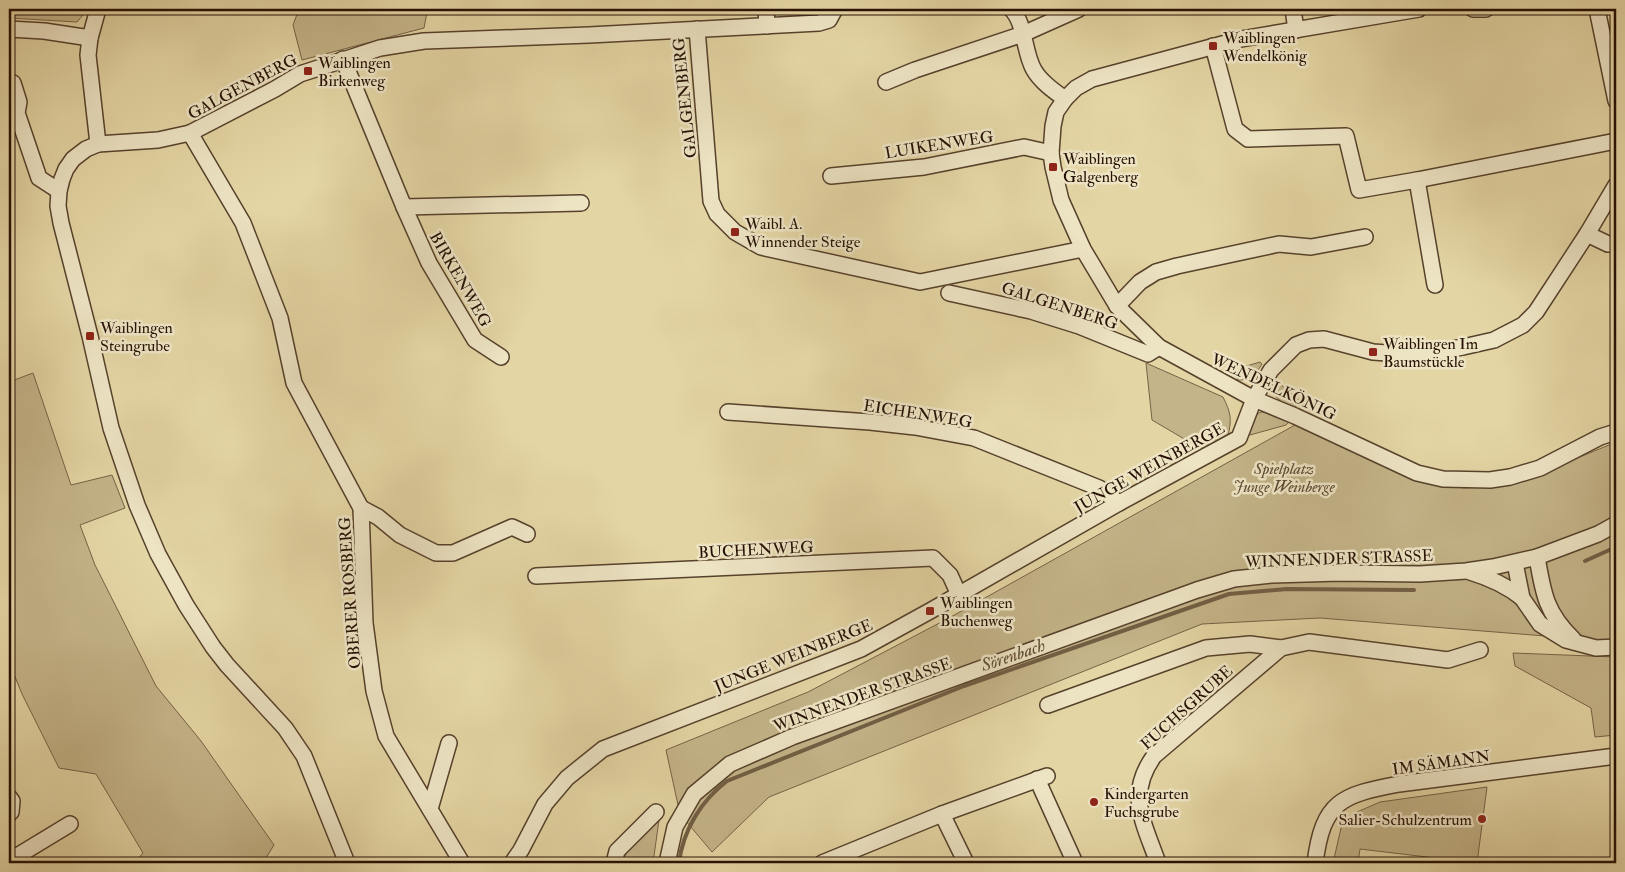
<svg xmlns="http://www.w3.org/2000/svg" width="1625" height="872" font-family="'IM FELL Double Pica',serif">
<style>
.green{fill:#c4b489;stroke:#756246}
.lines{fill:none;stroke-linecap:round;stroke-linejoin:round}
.stream{stroke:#715e44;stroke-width:4}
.minor-casing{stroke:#56412c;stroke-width:18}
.minor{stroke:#ede4c4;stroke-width:15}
.poi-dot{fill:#8f2418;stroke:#ede4c4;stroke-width:2}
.labels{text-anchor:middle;stroke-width:5;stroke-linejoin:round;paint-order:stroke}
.poi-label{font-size:16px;fill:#261004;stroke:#ede4c4;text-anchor:start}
.street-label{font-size:16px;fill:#261004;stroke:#ede4c4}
.park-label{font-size:16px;font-style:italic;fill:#5d4933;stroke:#ede4c4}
.water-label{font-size:18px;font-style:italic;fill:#5e4a34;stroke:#ede4c4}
</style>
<rect width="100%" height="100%" fill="#e4d5a4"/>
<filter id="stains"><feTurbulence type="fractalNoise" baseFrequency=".004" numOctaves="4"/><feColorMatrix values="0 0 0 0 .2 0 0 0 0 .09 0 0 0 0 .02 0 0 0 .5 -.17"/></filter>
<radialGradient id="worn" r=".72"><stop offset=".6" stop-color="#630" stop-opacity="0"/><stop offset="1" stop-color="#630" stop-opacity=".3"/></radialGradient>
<!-- green -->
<g class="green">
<path d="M9,9H88L77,22L9,18Z"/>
<path d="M299,9H407L427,12L424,28L302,60L293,25Z"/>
<path d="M1260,362L1262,364C1256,374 1249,381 1237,380L1240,368Z"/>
<path d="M1146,363L1223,397C1231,413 1232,419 1228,436L1203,450L1152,420Z"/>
<path d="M33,373L71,485L112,475L125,508L80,525L95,565L156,686L201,741L274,845L264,861L266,863H134L143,853L96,774L59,768L22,694L9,662V382Z"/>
<path d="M1274,379L1298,399L1295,409C1280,402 1271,398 1274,379Z"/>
<path d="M1261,412H1269L1289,422L1286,425L1250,435L1246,434L1255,415Z"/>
<path d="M1295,425L1415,479L1464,488L1514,484L1609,445L1616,444V640H1595L1320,618L1202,624L769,797L712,852L680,814L666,750L808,692L949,618Z"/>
<path d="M1513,653L1616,657V735L1595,737L1591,708L1515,666Z"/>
<path d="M1487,787L1477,863L1360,849L1358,863H1333L1341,828L1357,812L1380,802Z"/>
<path d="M659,820L653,863H622C626,848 646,829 659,820Z"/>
</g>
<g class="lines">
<!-- stream -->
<g class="stream">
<path d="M1585,561L1616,547"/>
<path d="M679,863C683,830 701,801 727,781L964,686L1229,594L1287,589L1414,590"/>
</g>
<defs>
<g id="minor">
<path d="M98,9L90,38L88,55L98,144"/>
<path d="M766,9L767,26"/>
<path d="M1011,9C1025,21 1024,54 1034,70C1041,82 1054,91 1065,99"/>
<path d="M1293,9L1296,30"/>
<path d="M1419,9L1241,39L1092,79L1076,88L1065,99L1056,112L1053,126L1051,153L1053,167L1061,200L1083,249L1117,306L1159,347L1254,399L1295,416L1417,473L1443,479L1490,480L1510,477L1540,468L1600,437L1616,432"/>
<path d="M1473,9H1486"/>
<path d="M1597,9L1616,101"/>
<path d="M9,29L44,31L90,38"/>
<path d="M697,29L711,201L717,214L735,232L761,247L920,282L1083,249"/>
<path d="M1213,46L1235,129L1248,139L1346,136L1359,190L1417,180L1616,141"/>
<path d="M343,59L404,207L429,263L475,340L501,357"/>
<path d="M886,82L915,70L1023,34L1079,9"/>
<path d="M13,83L19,102L17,113L39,178L59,191"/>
<path d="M190,133L243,223L280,318L294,383L361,508L365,623L374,691L386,736L462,863"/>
<path d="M831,176L924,167L1024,147L1051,153"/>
<path d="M1417,180L1435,285"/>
<path d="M404,207L581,203"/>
<path d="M1587,234L1608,244H1616"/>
<path d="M949,293L1031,311L1079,326L1148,354L1159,347"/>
<path d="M1117,306L1140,282L1156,272L1177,266L1279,244L1311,247L1365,237"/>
<path d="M728,412L870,422L915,427L974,438L1099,488L1119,503"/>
<path d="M361,508L378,517L400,535L436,553H453L512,527L527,534"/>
<path d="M1537,557C1543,593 1546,613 1573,639"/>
<path d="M1515,563L1522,598L1540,624L1566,640L1596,648L1616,647"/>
<path d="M1470,572C1490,578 1506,585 1522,598"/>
<path d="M536,576L933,558L950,575L959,595"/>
<path d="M1048,705L1206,648L1250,644L1281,648"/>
<path d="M1037,779L1075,863"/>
<path d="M9,797L12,801L11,812L9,814"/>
<path d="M430,809L449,743"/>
<path d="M942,814L966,863"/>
<path d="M9,861L70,824"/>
<path d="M347,863L304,756L285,728L227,665L213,647L186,605L158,554L137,505L111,428L90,336L61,223L58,206L59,191L62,179L66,169L73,159L86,149L98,144L158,140L190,133L275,89L300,74L380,48L424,41L589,35L819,23L829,20L835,9"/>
<path d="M512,863L521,850L545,804L567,778L603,749L861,649L930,611L1119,503L1239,438L1254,399L1271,370L1296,345L1309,340L1324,339L1373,352L1416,355L1463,347L1494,340L1523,325L1536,312L1587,234L1616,185"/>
<path d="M614,863L617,851L656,812"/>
<path d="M667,863L675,827L694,794L730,764L792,737L1197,590L1234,579L1272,575L1340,573L1420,574L1466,571L1493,567L1537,557L1598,534L1616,524"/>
<path d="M822,863L942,814L1047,776"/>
<path d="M1158,863C1144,823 1126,795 1154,756L1281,648L1309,642L1448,660L1480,650"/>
<path d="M1315,863C1323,801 1341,795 1399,784L1616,756"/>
</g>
</defs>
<!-- minor casing -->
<use href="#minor" class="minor-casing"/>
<!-- minor -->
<use href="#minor" class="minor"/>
</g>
<!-- markers -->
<g class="poi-dot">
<rect x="1208" y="41" width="10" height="10" rx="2.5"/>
<rect x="303" y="66" width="10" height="10" rx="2.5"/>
<rect x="1048" y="162" width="10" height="10" rx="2.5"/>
<rect x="730" y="227" width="10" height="10" rx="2.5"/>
<rect x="85" y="331" width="10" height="10" rx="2.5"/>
<rect x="1368" y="347" width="10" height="10" rx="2.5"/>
<rect x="925" y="606" width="10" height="10" rx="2.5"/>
<circle cx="1094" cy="802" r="5"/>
<circle cx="1482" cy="819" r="5"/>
</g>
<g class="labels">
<!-- poi labels -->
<g class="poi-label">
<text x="1223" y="43">Waiblingen<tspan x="1223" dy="18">Wendelkönig</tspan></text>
<text x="318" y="68">Waiblingen<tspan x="318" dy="18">Birkenweg</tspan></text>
<text x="1063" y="164">Waiblingen<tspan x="1063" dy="18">Galgenberg</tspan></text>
<text x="745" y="229">Waibl. A.<tspan x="745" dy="18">Winnender Steige</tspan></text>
<text x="100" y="333">Waiblingen<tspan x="100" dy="18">Steingrube</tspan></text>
<text x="1383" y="349">Waiblingen Im<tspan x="1383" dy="18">Baumstückle</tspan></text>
<text x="940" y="608">Waiblingen<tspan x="940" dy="18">Buchenweg</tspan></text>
<text x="1104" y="799">Kindergarten<tspan x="1104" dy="18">Fuchsgrube</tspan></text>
<text x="1472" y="825" text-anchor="end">Salier-Schulzentrum</text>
</g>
<!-- street labels -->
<g class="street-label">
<text transform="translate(242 86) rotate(-28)" y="6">GALGENBERG</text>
<text transform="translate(684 98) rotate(-96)" y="6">GALGENBERG</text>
<text transform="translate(939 144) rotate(-9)" y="6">LUIKENWEG</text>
<text transform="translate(461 279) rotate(60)" y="6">BIRKENWEG</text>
<text transform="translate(1060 305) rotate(18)" y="6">GALGENBERG</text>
<text transform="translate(1274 386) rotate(25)" y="6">WENDELKÖNIG</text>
<text transform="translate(918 413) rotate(9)" y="6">EICHENWEG</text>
<text transform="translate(1149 467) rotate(-29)" y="6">JUNGE WEINBERGE</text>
<text transform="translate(756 549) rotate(-3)" y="6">BUCHENWEG</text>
<text transform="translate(1339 558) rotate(-2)" y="6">WINNENDER STRASSE</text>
<text transform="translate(349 593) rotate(-94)" y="6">OBERER ROSBERG</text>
<text transform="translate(793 655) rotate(-22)" y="6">JUNGE WEINBERGE</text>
<text transform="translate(862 694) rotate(-20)" y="6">WINNENDER STRASSE</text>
<text transform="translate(1186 707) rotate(-42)" y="6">FUCHSGRUBE</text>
<text transform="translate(1441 762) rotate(-8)" y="6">IM SÄMANN</text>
</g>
<!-- park labels -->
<g class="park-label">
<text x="1284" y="474">Spielplatz<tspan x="1284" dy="18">Junge Weinberge</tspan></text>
</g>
<!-- water labels -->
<g class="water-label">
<text transform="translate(1013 655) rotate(-19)" y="6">Sörenbach</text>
</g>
</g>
<!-- margin -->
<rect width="1625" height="872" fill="none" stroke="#e4d5a4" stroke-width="30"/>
<rect x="10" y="10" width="1605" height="852" fill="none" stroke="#261004" stroke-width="2.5"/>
<rect x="15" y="15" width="1595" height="842" fill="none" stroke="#261004"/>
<rect width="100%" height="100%" filter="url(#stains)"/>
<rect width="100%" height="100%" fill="url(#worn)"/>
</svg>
